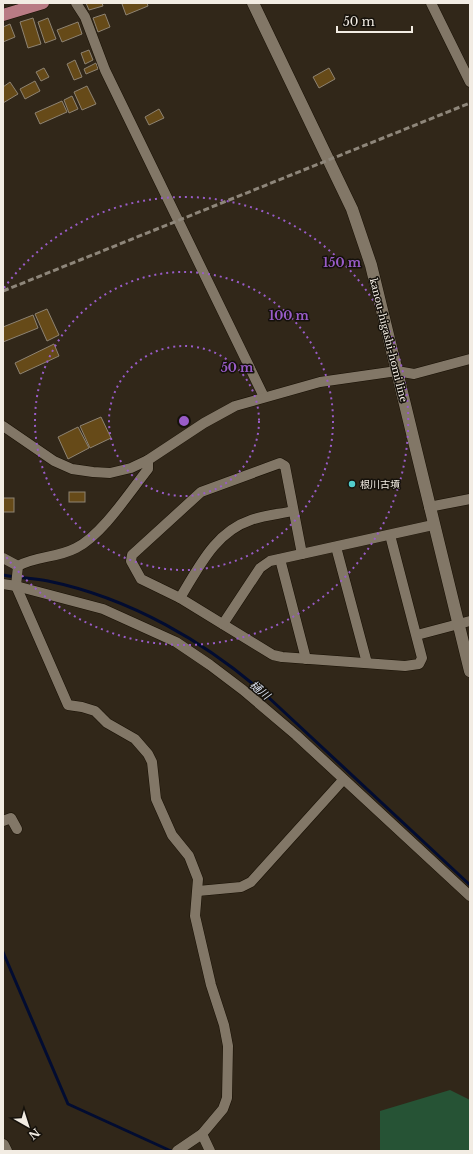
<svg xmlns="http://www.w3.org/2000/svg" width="473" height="1154" font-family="'Libre Baskerville','Noto Sans JP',serif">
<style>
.green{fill:#265335}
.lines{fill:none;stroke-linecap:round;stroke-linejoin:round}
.stream{stroke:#020c31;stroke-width:3}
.building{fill:#664a18;stroke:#8e8372}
.street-casing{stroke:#181004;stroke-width:11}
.secondary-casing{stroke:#181004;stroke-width:13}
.primary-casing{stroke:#181004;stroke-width:13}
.street{stroke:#827767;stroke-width:10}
.secondary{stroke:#827767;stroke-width:12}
.primary{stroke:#b97b84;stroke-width:12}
.rail{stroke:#8e867a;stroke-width:3;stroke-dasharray:6 3;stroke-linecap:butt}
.ring{fill:none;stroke:#995cc8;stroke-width:2;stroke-dasharray:2 4}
.poi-dot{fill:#52cdcc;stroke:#15110b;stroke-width:1.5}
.labels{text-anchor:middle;stroke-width:3;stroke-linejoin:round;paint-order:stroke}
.street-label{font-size:10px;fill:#f2ece3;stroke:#15110b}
.poi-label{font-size:10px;fill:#f2ece3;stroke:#15110b;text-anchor:start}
.water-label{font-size:11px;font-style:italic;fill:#dbe2f1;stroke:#15110b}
.centre{fill:#995cc8;stroke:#15110b;stroke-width:2}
.ring-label{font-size:12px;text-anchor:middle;font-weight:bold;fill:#995cc8;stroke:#15110b;stroke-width:3;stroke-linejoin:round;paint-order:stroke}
</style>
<rect width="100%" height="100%" fill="#312719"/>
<!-- green -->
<path class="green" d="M450,1090L470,1100V1151H380V1111Z"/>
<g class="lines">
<!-- stream -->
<g class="stream">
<path d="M3,575C18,578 34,578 48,581C130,598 206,642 267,696L470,885"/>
<path d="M3,952L68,1104L171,1151"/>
</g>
</g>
<!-- building -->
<g class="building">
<path d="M86,3H102L103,6L89,10Z"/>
<path d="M125,3H147L148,6L126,15L122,4Z"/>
<path d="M105,14L110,27L98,32L93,18Z"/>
<path d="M33,18L41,44L28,48L20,22Z"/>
<path d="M48,18L56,39L45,43L38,22Z"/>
<path d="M78,22L82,34L62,42L57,30Z"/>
<path d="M10,24L15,37L3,42V27Z"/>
<path d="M89,50L93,60L85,64L81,53Z"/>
<path d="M75,60L82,77L74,80L67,64Z"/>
<path d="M96,63L98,69L86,74L84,69Z"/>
<path d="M44,68L49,77L41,81L36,72Z"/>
<path d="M329,68L335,79L319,88L313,77Z"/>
<path d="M35,81L40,91L25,99L20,89Z"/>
<path d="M10,82L18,94L3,103V87Z"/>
<path d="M87,86L96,104L82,110L74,92Z"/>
<path d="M72,96L78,109L69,113L64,100Z"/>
<path d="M62,101L67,112L40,124L35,113Z"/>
<path d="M159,109L164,118L149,125L145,117Z"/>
<path d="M47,309L59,335L47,341L35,314Z"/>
<path d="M33,315L38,328L3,342V327Z"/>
<path d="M54,344L59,356L20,374L15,363Z"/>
<path d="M101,417L111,438L90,448L80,426Z"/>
<path d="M78,427L89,448L68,459L58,437Z"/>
<rect x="69" y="492" width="16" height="10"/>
<rect x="3" y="498" width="11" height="14"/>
</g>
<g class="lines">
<defs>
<g id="street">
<path d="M76,3L85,17L105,70L264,397"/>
<path d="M431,3L470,82"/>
<path d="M3,426L54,461L72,469L93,472L110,473L131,468L148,460L204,423L235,406L320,382L397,371L414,374L470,359"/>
<path d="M429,507L470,499"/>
<path d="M336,547L367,663"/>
<path d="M302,554L285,466L280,463L201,492L132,555L131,561L141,579L180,598L273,655L282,657L405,666L419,664L422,658L390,535"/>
<path d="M3,558L18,566"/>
<path d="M280,559L306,659"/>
<path d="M18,566L16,586L68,705L82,707L95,711L107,723L135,739L148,754L152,762L156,799L172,835L189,856L198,879L195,916L211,985L224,1025L228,1046L227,1098L223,1109L202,1134L177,1151"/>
<path d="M18,566C36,556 57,558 76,548C102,535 129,493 148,469V460"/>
<path d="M3,584L16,586L103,609L176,642L210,665L243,690L296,735L470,896"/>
<path d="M180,598C199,567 215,532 251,520C264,515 280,514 293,511"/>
<path d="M223,624L260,568L270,561L433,525"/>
<path d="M417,635L470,621"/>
<path d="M3,821L11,818L17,829"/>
<path d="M198,891L241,887L251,882L343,780"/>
<path d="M202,1134L210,1151"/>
</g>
<g id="secondary">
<path d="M253,3L352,209L371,265L470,671"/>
<path d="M3,1145L6,1151"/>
</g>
<path id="primary" d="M3,15L43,3"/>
</defs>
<!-- street casing -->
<use href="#street" class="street-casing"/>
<!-- secondary casing -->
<use href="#secondary" class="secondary-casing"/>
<!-- primary casing -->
<use href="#primary" class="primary-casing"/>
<!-- street -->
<use href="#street" class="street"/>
<!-- secondary -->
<use href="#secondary" class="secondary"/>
<!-- primary -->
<use href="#primary" class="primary"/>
<!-- rail -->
<path class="rail" d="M3,291L470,103"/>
</g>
<!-- distance rings -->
<g class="ring">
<circle cx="184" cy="421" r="75"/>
<circle cx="184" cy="421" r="149"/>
<path d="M4 288A224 224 0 1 1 4 554"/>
</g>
<!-- markers -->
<circle class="poi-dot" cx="352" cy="484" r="4"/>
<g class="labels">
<!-- street labels -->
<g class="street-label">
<text transform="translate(389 340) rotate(76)" y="4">kanou-higashi-homi line</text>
</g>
<!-- poi labels -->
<g class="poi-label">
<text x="360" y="488">根川古墳</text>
</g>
<!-- water labels -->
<g class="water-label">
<text transform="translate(260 690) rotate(40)" y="4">樋川</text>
</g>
</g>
<circle cx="184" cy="421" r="6" class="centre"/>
<g class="ring-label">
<text x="342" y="267">150 m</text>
<text x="289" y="320">100 m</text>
<text x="237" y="372">50 m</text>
</g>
<!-- border -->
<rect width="473" height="1154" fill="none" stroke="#f2ece3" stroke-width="8"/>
<!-- north arrow -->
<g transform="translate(28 1126) rotate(141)" stroke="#15110b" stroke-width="3" paint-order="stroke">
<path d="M0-3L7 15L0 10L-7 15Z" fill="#f2ece3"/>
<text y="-6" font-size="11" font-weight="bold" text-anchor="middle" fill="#f2ece3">N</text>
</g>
<!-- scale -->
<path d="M337 26v6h75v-6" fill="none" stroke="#f2ece3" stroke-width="2"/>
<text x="343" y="26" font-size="12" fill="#f2ece3" stroke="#15110b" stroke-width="3" paint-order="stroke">50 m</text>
</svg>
